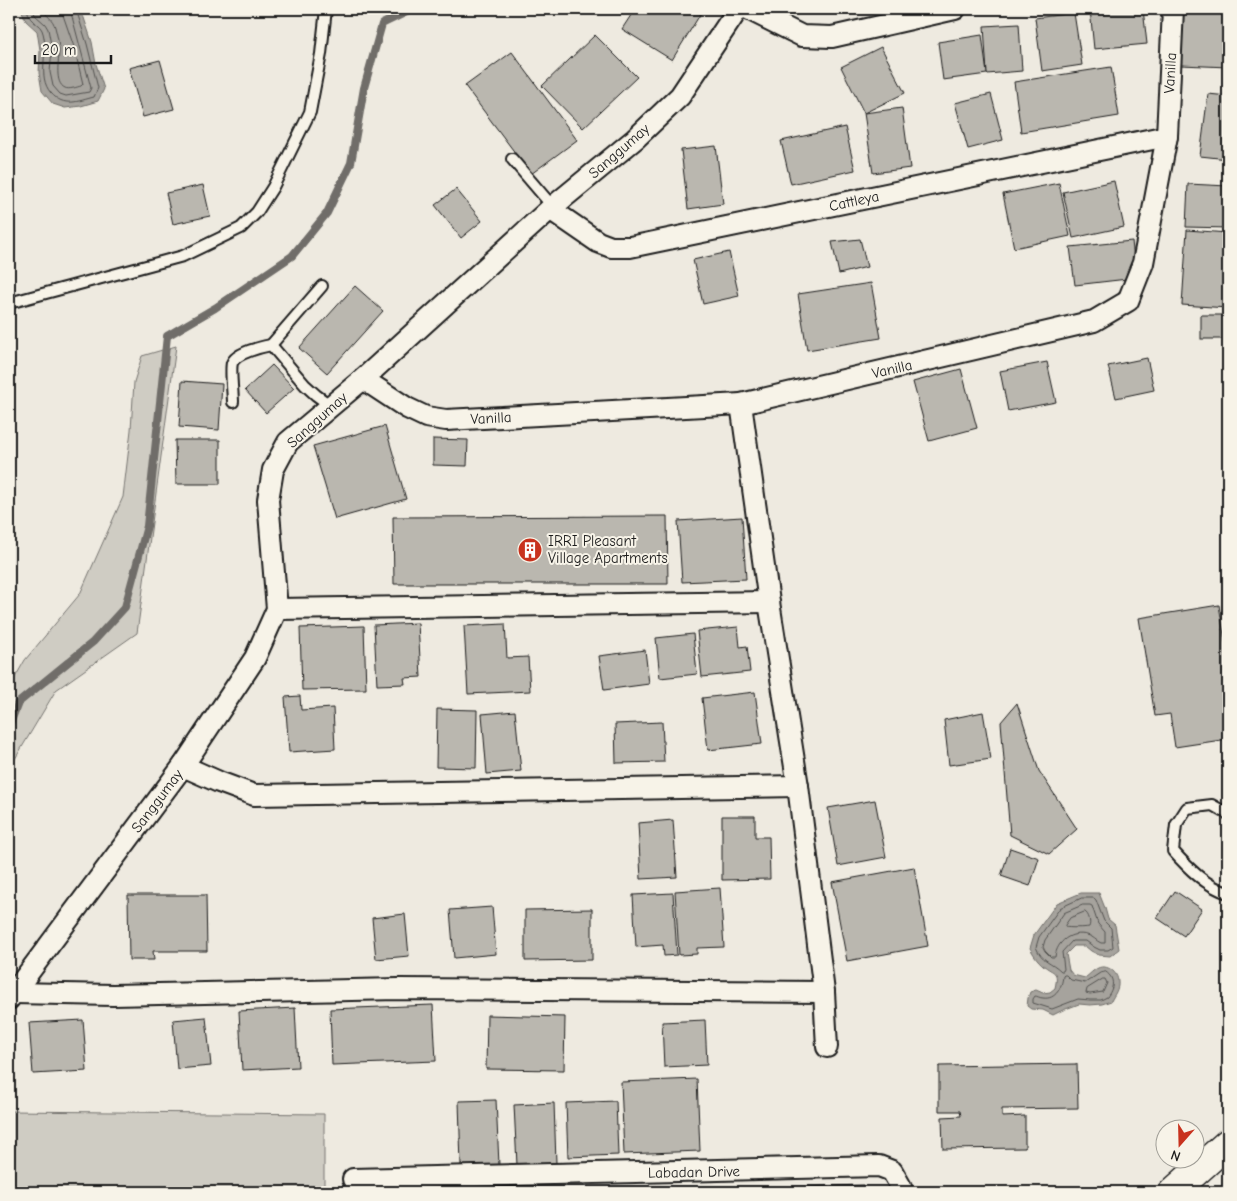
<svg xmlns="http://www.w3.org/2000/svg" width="1237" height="1201" font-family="'Comic Neue',sans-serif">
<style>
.green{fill:#cfccc3;stroke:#767470}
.water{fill:#a6a39d;stroke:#6f6d69}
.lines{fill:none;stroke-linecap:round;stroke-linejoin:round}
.shore{stroke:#535250;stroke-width:1}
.stream{stroke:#6f6d69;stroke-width:8}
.building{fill:#bab7af;stroke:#1c1c1c}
.lane-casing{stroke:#1c1c1c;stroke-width:14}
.street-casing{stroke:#1c1c1c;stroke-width:24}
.secondary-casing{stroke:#1c1c1c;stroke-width:31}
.lane{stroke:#f7f3e8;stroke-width:10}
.street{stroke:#f7f3e8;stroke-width:20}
.secondary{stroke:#f7f3e8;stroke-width:28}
.labels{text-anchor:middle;stroke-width:4;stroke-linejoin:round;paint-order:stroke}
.street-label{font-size:15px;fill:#1c1c1c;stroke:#f7f3e8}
.poi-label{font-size:15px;fill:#1c1c1c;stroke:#f7f3e8;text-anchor:start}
</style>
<rect width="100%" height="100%" fill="#eeeae0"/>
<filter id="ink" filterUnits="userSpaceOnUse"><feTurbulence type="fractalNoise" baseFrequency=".02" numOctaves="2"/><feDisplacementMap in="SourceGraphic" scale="10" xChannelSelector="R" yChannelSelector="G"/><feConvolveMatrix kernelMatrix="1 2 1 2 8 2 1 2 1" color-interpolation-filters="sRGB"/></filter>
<g filter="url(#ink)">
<!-- green -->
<g class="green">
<path d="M176,346L137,633L56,690L9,769V688L25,660L80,594L123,497L131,430L134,382L142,356Z"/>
<path d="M9,1111L324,1114V1192H9Z"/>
</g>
<!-- water -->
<g class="water">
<path d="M21,9H81L92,42L96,64L104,89L98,101L81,106L65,108L53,104L42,91L39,73L40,50L37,31L26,21Z"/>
<path d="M1081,893H1099L1105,908L1108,919L1115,925L1119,949L1110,956L1099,955L1091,951L1085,946H1074L1066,954L1069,970L1073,975L1085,978C1089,975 1093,970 1098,968C1107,964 1118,972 1118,982C1119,989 1114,995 1111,1001L1102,1004L1090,1005L1079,1004L1063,1010L1053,1015L1043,1010L1031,1009L1027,1006L1028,998L1030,992L1036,990L1043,993L1050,992L1055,988C1059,970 1054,974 1043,965C1037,960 1034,955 1030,948L1034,935L1057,903Z"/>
</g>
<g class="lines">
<!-- shore -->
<g class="shore">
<path d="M27,9C28,12 29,17 31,19C34,23 40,25 42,30C50,51 36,76 51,93C64,108 78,101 94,97L98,88L87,44L76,9"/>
<path d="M33,9L35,15L45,24L48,29L52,50L50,72L53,86L60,94L66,96L89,92L91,88L70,9"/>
<path d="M41,9C46,15 53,19 55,27C57,35 59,43 59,51C59,61 54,83 65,88C69,90 77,87 81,86L83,84L74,47L63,15V9"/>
<path d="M1082,898H1094L1096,900L1104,921L1111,928L1113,947L1108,950H1100L1094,947L1086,941H1072L1062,952L1064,969L1063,971H1061C1051,961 1042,962 1036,947L1039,937L1060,908Z"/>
<path d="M1083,905H1090L1092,906L1098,924L1105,932V943H1101C1096,941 1093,936 1087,935C1071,931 1057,941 1055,957H1051L1045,951L1043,947L1045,940L1064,913Z"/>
<path d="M1085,912C1089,914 1091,923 1089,927C1084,928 1069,928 1065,927V925L1070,918Z"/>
<path d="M1106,972C1116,979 1113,989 1107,997L1101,1000H1090L1078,999L1052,1009L1033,1003V999L1035,996C1037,996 1040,998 1043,998C1056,1000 1062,987 1063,976L1064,975H1066L1071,980L1085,983L1100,973Z"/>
<path d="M1103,979H1105L1107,983L1103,992L1090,994L1086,993L1087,989Z"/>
</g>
<!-- stream -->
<path class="stream" d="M9,726L18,703L93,642L125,607L147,526L167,336L215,308L292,256L327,213L351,163L364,88L382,24L413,9"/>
</g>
<!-- building -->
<g class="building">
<path d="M635,9H693L701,13L672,60L622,29Z"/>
<path d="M1090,9H1143L1147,44L1094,49Z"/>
<path d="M1183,9H1228V67L1181,65Z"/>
<path d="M1074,13L1082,65L1042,71L1035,18Z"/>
<path d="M1019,24L1022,71L987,74L984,26Z"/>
<path d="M595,35L637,77L583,128L542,86Z"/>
<path d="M982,35L987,74L943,80L938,42Z"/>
<path d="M881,47L905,93L864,113L841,67Z"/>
<path d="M512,52L577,140L531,174L465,86Z"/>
<path d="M160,60L174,109L143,117L129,68Z"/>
<path d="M1111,67L1119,116L1021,132L1014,82Z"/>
<path d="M991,94L1003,140L968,149L955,103Z"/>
<path d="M1208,94L1228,96V159L1200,156Z"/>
<path d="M902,108L910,168L873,173L864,113Z"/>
<path d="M845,127L855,170L791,184L781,141Z"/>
<path d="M716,146L723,204L688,209L681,150Z"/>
<path d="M1114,181L1124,227L1073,238L1063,192Z"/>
<path d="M1059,183L1070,236L1014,248L1003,194Z"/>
<path d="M1188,184L1228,186V228L1186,227Z"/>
<path d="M203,185L210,216L173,224L166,193Z"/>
<path d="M456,189L482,221L461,238L435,205Z"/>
<path d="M1187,230L1228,233V308L1182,305Z"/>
<path d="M860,239L867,267L839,274L832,242Z"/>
<path d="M1132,241L1136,278L1075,285L1070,247Z"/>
<path d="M729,252L739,296L703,304L693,260Z"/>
<path d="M871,283L881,338L807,350L798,294Z"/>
<path d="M355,286L383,311L327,373L299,348Z"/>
<rect x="1201" y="315" width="27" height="24"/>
<path d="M1147,358L1154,390L1116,398L1108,366Z"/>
<path d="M1047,362L1056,402L1008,411L1000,371Z"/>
<path d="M272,365L294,388L266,413L245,390Z"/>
<path d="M961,369L977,428L929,441L913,382Z"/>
<path d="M182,381L222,384L219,430L179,427Z"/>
<path d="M385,426L406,499L335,519L313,446Z"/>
<path d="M433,439L468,440L467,466L433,465Z"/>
<path d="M175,440H220V484H176Z"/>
<path d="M667,516L668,584H394L393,517Z"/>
<path d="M742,517L746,579L682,582L678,521Z"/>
<path d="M1219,605L1228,659V704L1225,705L1228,726V739L1175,747L1170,714L1155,716L1139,618Z"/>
<path d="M418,623L421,677L404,678L405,684L377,685L374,625Z"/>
<path d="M505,624L507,658L528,657L530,691L468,694L464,626Z"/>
<path d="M364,626L366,689L302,690L300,628Z"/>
<path d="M738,627L740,647L747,646L750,672L702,677L697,631Z"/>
<path d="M693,634L697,674L660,678L656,638Z"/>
<path d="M645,650L649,684L604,690L599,656Z"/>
<path d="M755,692L762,744L708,750L702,698Z"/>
<path d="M300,696L301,710L333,708L335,749L289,752L285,697Z"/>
<path d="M1017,703L1039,771L1077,829L1049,854L1010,835L1001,722Z"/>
<path d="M437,709L477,710L476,768L436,767Z"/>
<path d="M515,711L521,771L487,774L482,714Z"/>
<path d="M983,712L991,759L949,765L944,720Z"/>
<path d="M662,722L664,762L616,763L615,724Z"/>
<path d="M875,800L886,857L838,866L828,808Z"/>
<path d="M722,816H755V837H769L770,879L722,880Z"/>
<path d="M673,820L677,877L641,879L638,823Z"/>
<path d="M1010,848L1039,858L1030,886L1001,876Z"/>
<path d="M914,867L928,946L847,961L832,882Z"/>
<path d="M720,888L724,947L697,948V954L679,955L675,891Z"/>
<path d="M1175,891L1202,909L1184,936L1157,918Z"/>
<path d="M673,893L677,955L664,956L663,945L636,947L633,895Z"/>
<path d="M128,895H206L207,951H153L154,960H129Z"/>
<path d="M492,907L496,954L454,958L450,910Z"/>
<path d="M592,909V960L525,961V910Z"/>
<path d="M405,914L409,956L376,959L372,918Z"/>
<path d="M433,1005L436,1061L332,1065L330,1009Z"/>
<path d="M295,1008L298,1067L242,1070L239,1011Z"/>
<path d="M487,1015L565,1017L564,1070L486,1069Z"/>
<path d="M206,1017L211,1066L177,1069L173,1020Z"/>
<path d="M83,1020L87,1071L33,1074L29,1023Z"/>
<path d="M705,1020L707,1065L664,1067L662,1022Z"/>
<path d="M1077,1064L1078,1108L1002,1109V1117L1025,1116V1148L943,1149L942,1117L961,1116L960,1111H939V1066Z"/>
<path d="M697,1079L700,1151L624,1154L621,1082Z"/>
<path d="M496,1100L499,1165L461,1166L459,1101Z"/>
<path d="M616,1101L618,1155L568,1157L566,1103Z"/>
<path d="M554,1103L556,1163L517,1165L514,1105Z"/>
<path d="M482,1184L524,1186V1192H482Z"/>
<path d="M863,1185V1192H770V1188Z"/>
<path d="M630,1190L631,1192H587Z"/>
</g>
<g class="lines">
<defs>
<g id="lane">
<path d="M512,159L553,207"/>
<path d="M9,303L183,256L241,228L257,212L273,187L310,112L321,54L326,9"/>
<path d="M271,345L322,286"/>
<path d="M233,402C233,394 230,370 232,363C236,353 261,347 271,345L305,385L316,395L331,406"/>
<path d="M1228,814L1212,805L1187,808L1176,825L1173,851C1188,868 1206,886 1228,893"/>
</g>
<g id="street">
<path d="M748,9L802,36L832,37L955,9"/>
<path d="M550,209L598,242L611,247H630L1167,136"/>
<path d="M363,379L407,408L426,417L446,420L741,404L1094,321L1128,301L1143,263L1167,136L1173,9"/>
<path d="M741,404L769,602L798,786L824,992L827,1047"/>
<path d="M277,609L769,602"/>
<path d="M183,766L219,782L254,795L798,786"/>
<path d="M14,993L113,995L398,989L824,992"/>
<path d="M9,999L183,766L255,658L277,609L268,500L273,470L288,442L363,379L550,209L635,139L680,96L738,9"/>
<path d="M353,1179L879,1166L892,1171L901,1187V1192"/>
</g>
<path id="secondary" d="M1173,1192L1228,1143"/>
</defs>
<!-- lane casing -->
<use href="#lane" class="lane-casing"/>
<!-- street casing -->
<use href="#street" class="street-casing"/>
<!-- secondary casing -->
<use href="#secondary" class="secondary-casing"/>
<!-- lane -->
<use href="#lane" class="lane"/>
<!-- street -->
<use href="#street" class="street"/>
<!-- secondary -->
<use href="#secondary" class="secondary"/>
</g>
</g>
<!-- icons -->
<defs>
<symbol id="building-disc" viewBox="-11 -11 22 22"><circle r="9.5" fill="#c8321e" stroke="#f7f3e8"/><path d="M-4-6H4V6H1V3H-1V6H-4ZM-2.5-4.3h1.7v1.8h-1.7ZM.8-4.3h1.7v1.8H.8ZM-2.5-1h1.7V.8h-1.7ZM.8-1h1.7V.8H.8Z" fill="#fff"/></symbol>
</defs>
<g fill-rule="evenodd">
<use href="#building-disc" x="516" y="536" width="28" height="28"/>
</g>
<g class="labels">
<!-- street labels -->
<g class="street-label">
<text transform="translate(1170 73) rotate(-87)" y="5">Vanilla</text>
<text transform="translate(619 151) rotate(-41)" y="5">Sanggumay</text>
<text transform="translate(854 201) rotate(-12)" y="5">Cattleya</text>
<text transform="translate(892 369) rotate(-13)" y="5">Vanilla</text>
<text transform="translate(491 418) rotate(-3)" y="5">Vanilla</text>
<text transform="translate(317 420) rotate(-42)" y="5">Sanggumay</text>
<text transform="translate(157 801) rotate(-53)" y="5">Sanggumay</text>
<text transform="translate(694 1172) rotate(-1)" y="5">Labadan Drive</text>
</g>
<!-- poi labels -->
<g class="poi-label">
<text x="548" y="546">IRRI Pleasant<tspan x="548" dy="17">Village Apartments</tspan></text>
</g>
</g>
<!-- margin -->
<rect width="1237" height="1201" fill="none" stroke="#f7f3e8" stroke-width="30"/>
<rect x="15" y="15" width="1207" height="1171" fill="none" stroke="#1c1c1c" stroke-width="2" filter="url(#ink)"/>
<!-- north arrow -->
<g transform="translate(1180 1144) rotate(200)"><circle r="24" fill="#f7f3e8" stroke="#9f9d96"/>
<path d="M0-4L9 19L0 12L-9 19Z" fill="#c8321e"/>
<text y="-8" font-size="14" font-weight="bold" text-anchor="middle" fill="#1c1c1c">N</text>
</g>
<!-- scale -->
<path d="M35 55v8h76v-8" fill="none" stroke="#1c1c1c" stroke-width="2.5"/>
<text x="42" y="55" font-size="15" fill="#1c1c1c" stroke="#f7f3e8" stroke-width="4" paint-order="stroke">20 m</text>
</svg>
